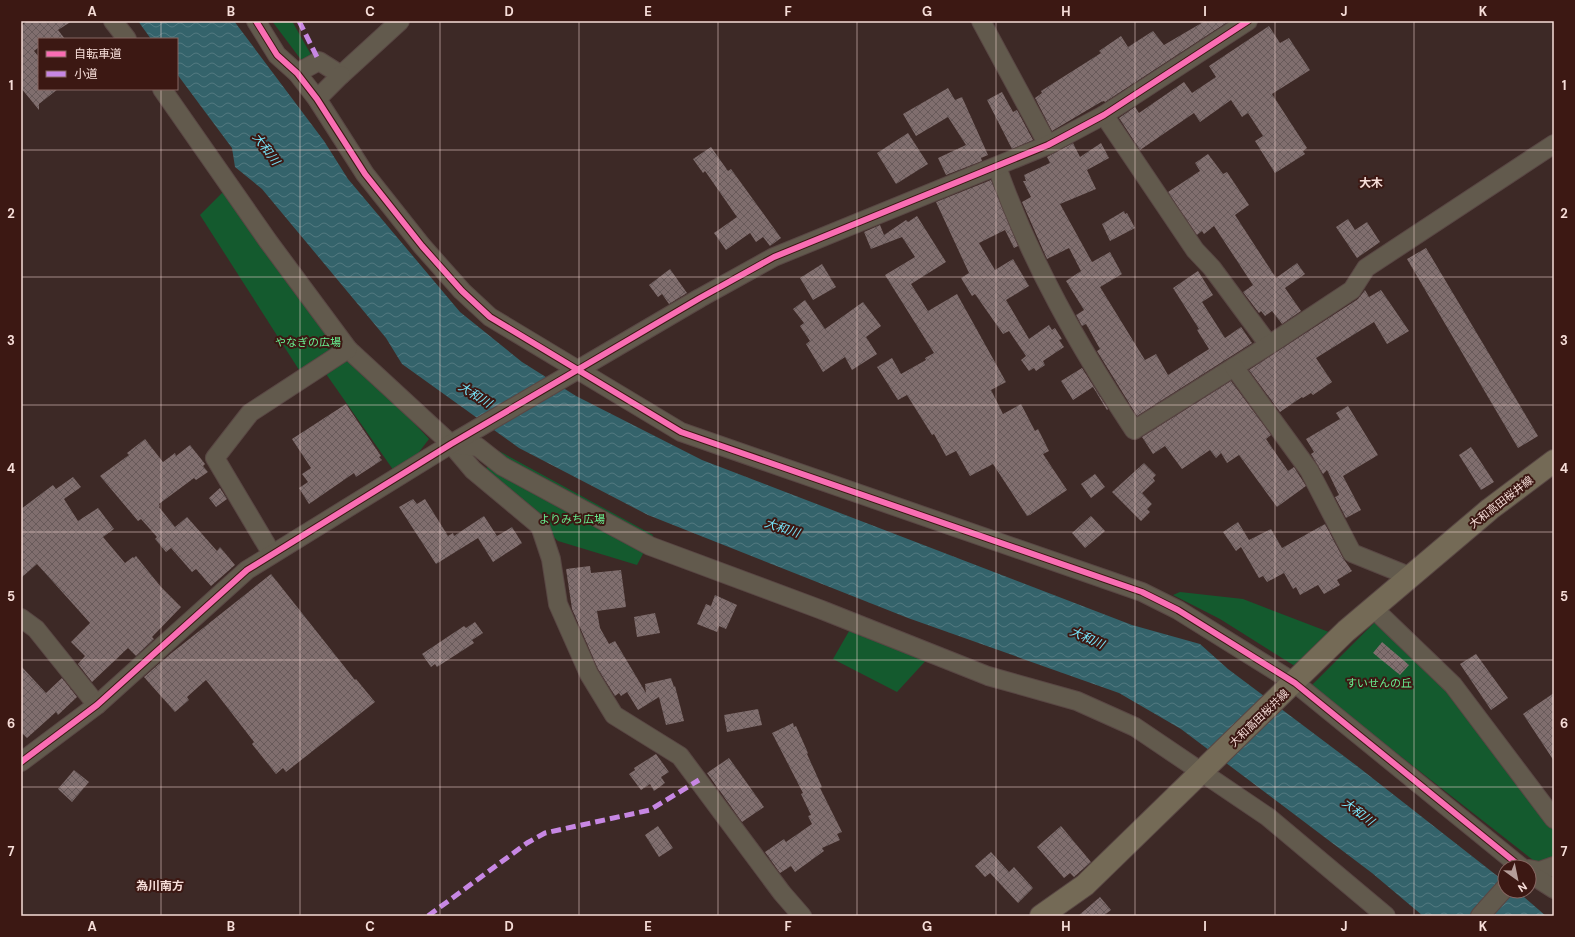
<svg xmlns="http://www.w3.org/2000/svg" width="1575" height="937" font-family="'DM Sans','Noto Sans JP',sans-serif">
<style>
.park{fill:#145a2e}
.water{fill:url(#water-waves)}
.building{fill:url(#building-cross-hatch)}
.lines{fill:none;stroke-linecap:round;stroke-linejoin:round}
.minor-casing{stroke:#594744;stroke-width:20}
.major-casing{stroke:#594744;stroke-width:24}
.minor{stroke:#625a4d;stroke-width:18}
.major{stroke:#746a56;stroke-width:22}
.quiet{stroke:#c787e3;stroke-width:5;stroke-dasharray:10 5;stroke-linecap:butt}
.cycleway-casing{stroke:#3c1813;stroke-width:8}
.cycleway{stroke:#f96db3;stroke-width:6}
.grid{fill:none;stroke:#f6ddd8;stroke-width:1;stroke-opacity:0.55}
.labels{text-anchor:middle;stroke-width:4;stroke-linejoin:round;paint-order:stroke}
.park-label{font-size:11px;fill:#67ee90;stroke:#3c1813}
.street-label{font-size:11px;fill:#f6ddd8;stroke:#3c1813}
.water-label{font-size:12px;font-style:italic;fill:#76e5fa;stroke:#3c1813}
.neighbourhood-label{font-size:12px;font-weight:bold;fill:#f6ddd8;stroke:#3c1813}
.neatline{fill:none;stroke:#f6ddd8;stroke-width:1.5}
.grid-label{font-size:13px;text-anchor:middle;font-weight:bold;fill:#f6ddd8}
</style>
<defs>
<pattern id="water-waves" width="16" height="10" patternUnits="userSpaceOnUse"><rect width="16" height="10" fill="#34636b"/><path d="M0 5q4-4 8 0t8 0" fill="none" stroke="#52797f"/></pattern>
<pattern id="building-cross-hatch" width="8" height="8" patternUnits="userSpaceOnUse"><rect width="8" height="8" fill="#806e6e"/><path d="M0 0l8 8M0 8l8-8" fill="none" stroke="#685a5a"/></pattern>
</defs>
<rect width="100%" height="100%" fill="#3d2926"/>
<!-- park -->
<g class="park">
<path d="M272,21H292L314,60L305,65Z"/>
<path d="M225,190L342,349L301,373L200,215Z"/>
<path d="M347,352L429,439L416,456L394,471L324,371Z"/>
<path d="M499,451L653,535L637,565L558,541L485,475V470Z"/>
<path d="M1180,592L1243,599L1334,634L1298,668L1220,619L1173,595Z"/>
<path d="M1376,621L1450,689L1554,821V857L1538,864L1311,686Z"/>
<path d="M852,626L930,656L897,692L833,659Z"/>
</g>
<!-- water -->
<path class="water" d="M138,21H234L324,141L348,179L460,312L522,362L576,396L702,460L1132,625L1200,644L1228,669L1357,766L1505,882V891H1517L1546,916H1423L1372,873L1181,729L1119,693L908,618L648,515L519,448L402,364L386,338L262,189L235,167L232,148L177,74V39H151Z"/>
<!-- building -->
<g class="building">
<path d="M27,21H72L58,30L65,39H39V47L34,51L39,57V89H58L39,104V110L21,88V26Z"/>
<path d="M1205,21H1229L1105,102L1104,101L1101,102L1052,131L1035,98L1042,93L1041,91L1101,53L1099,51L1121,36L1128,47L1153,31L1164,45Z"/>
<path d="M1269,26L1280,43L1289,38L1310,70L1272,94L1307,148L1303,151L1305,154L1275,173L1255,141L1263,136L1248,113L1242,117L1231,100L1200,122L1194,113L1140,150L1119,118L1135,107L1139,113L1184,82L1192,93L1216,77L1209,66Z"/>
<path d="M948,88L955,100L962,97L988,155L981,158L982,161L946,175L938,158L966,145L948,117L916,136L903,114Z"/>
<path d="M1002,92L1013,112L1017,110L1033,140L1012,149L987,100Z"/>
<path d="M908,133L928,164L896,184L877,153Z"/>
<path d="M1073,143L1080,157L1101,143L1109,158L1087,170L1096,189L1060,204L1092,262L1110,252L1122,274L1100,287L1145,360L1156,354L1168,375L1209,349L1197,330L1199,329L1173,288L1198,271L1213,295L1202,302L1225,338L1241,327L1252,343L1137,416L1097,351L1100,349L1086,324L1082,326L1076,315L1084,310L1066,281L1081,271L1069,248L1047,259L1022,202L1031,197L1023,181H1026L1024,175L1050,163L1047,157Z"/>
<path d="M711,147L728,171L731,169L781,238L770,246L763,237L756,242L750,233L726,250L714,233L737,217L705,171L703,173L693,159Z"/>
<path d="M1208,154L1223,174L1227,172L1249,205L1235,215L1276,278L1297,263L1305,274L1285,288L1301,311L1282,324L1272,311L1265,316L1261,311L1259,313L1243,292L1253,285L1214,226L1204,234L1202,231L1197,235L1168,192L1200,171L1195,163Z"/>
<path d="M991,180L1018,246L1014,248L1005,230L979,243L995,270L1013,259L1029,286L1006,300L1029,339L1049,325L1052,330L1055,328L1062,339L1059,340L1064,347L1043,361L1045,365L1036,371L1034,368L1029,371L1021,360L1026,356L1009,331L1003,334L975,294L972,296L961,278L969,273L936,202Z"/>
<path d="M1124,211L1125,214L1127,213L1135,228L1110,241L1102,224Z"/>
<path d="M917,216L946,262L911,284L928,311L957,294L1006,382L991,390L1003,414L1021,404L1035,431L1038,429L1049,451L1043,454L1067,490L1030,515L1027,516L993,464L970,476L956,451L946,456L934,434L932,435L907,395L898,400L877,367L892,358L901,374L926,360L925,358L934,353L885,275L915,257L902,237L871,249L864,232L880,225L884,235L906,220L908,222Z"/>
<path d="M1348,219L1355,230L1367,222L1380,242L1357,258L1336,227Z"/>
<path d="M1426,248L1538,436L1518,448L1407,259Z"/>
<path d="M822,264L836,287L813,300L800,278Z"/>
<path d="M670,269L687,293L669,304L662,294L658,297L649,285Z"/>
<path d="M1365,290L1369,297L1381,290L1409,331L1387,344L1374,322L1316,358L1332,382L1313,395L1311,393L1303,398L1302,397L1280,412L1249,370L1358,299Z"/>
<path d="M805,300L825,329L863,302L881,326L866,337L877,354L852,370L845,357L823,372L806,344L810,341L800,326L804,323L793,309Z"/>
<path d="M1082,368L1108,409L1107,410L1093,387L1073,400L1061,381Z"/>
<path d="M1231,381L1271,435L1266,439L1288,471L1294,467L1306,486L1277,507L1239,455L1227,463L1221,453L1216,458L1210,450L1182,469L1165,446L1153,454L1142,437Z"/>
<path d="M346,404L381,456L379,457L382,460L356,477L354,473L309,504L299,488L308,482L302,474L311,468L292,439Z"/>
<path d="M1348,406L1378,455L1343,476L1361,510L1346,518L1335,497L1339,495L1327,470L1323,474L1311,454L1314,452L1306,439L1340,419L1336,413Z"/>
<path d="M145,439L163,462L175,453L176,456L190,445L205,464L203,466L208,472L196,480L194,478L159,504L160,506L159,507L175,527L187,517L217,551L220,547L235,565L211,586L196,569L192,572L171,548L166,552L155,539L157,537L141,519L138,521L100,476L129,455L127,453Z"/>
<path d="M1471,447L1494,482L1481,490L1459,455Z"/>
<path d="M1144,463L1156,475L1153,478L1155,481L1142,493L1152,504L1147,509L1150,512L1141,521L1112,492Z"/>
<path d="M1095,474L1105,487L1091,498L1081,484Z"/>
<path d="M73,477L81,487L64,499L78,521L98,508L114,529L103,537L125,563L133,557L134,558L136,556L161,587L181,607L152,637L154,639L136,656L128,648L92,682L78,664L85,656L71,642L90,623L37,564L21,578V509L53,485L56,489Z"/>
<path d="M220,488L227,499L216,507L209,498Z"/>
<path d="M413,499L417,504L425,499L448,536L453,533L454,536L484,516L497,536L512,527L522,543L493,562L478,538L436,564L399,507Z"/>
<path d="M1091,516L1105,531L1085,548L1072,533Z"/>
<path d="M1238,522L1249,540L1271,529L1282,548L1325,524L1343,558L1352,571L1337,580L1340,585L1324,594L1318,585L1300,595L1296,587L1293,589L1284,573L1267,582L1263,576L1259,578L1241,547L1236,551L1223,532Z"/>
<path d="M590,566L591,573L621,570L626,607L597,611L600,628L609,644L615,641L646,693L645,684L671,678L674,687L675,686L684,721L666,725L659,697L638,710L627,692L621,696L619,693L615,696L598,669L572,609L566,569Z"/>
<path d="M271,574L355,680L356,679L375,702L286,772L283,768L276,774L252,744L254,742L206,680L187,697L189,700L175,712L144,677L169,655Z"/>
<path d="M715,595L737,605L726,629L719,626L717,632L697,624L706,604L711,606Z"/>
<path d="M655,613L660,633L637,637L634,617Z"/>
<path d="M475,622L483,633L472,640L474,643L437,667L435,664L431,667L422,654L464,626L466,628Z"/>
<path d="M1382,642L1409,665L1400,675L1373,653Z"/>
<path d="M1476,654L1508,698L1491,710L1460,664Z"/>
<path d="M21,666L46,693L62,678L77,697L58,715L56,712L27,738L21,732Z"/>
<path d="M1554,693V761L1523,714Z"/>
<path d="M758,709L762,725L727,732L724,715Z"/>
<path d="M793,723L794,727L796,726L808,753L807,754L822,787L820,788L842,832L837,834L840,840L822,848L824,851L795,872L791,866L780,873L765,852L784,839L786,842L812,824L808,816L811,815L801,794L803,793L772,733Z"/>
<path d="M656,754L669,772L661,777L665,783L654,791L650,784L641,790L629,774L635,770L634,768Z"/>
<path d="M729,758L764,807L742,822L707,773Z"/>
<path d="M74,770L89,782L72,802L58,789Z"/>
<path d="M658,826L673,848L659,857L645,835Z"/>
<path d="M1061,826L1091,862L1074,877L1070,873L1064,878L1037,847Z"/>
<path d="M991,852L1009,872L1014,867L1033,888L1018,903L990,873L985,877L975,866Z"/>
<path d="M1100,897L1111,910L1103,916H1078Z"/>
</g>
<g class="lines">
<defs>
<g id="minor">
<path d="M113,21L127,39"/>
<path d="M256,21L277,55L297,73L317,99L365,174L422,246L462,291L490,317L681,432L1142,592L1178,610L1295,683L1521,867"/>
<path d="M981,21L1048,145"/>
<path d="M297,73L319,61L341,75L400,21"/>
<path d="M162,89L268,241L348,349L451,444L473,470L540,526L551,559L558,604L589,674L614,715L680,756L782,893L802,916"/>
<path d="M317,99L341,75"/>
<path d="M1104,115L1195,250L1212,268L1269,345"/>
<path d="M997,167C1030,261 1079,347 1134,430L1269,345L1352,290L1366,268L1554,144"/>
<path d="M1234,367L1309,470L1352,553L1409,576"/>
<path d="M451,444L478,447L502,466L650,546L822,610L988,676L1077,701L1135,727L1268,817L1386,916"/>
<path d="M272,554L215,458L250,413L348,349"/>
<path d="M1373,608L1453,685L1554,819"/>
<path d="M21,618L36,629L97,705"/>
<path d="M21,762L97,705L247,570L451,444L700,298L774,257L1048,145L1104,115L1248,21"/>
<path d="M1529,869L1540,871L1554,866"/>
<path d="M1529,873L1554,889"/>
<path d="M1480,916L1505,888"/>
</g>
<path id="major" d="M1041,916L1085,885L1346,631L1490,509L1554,461"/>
</defs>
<!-- minor casing -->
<use href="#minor" class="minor-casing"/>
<!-- major casing -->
<use href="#major" class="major-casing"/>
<!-- minor -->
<use href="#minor" class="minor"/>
<!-- major -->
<use href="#major" class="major"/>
<!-- quiet -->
<g class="quiet">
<path d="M299,21L319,61"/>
<path d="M428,916L527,843L545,833L650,810L699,780"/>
</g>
<defs>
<g id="cycleway">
<path d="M256,21L277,55L297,73L317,99L365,174L422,246L462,291L490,317L681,432L1142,592L1178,610L1295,683L1521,867"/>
<path d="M21,762L97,705L247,570L451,444L700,298L774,257L1048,145L1104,115L1248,21"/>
</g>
</defs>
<!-- cycleway casing -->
<use href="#cycleway" class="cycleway-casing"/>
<!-- cycleway -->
<use href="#cycleway" class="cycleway"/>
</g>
<!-- grid -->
<path class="grid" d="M161,21V39M300,21V916M440,21V916M579,21V916M718,21V916M857,21V916M996,21V916M1135,21V916M1275,21V916M1414,21V916M161,89V916M21,150H1554M21,277H1554M21,405H1554M21,532H1554M21,660H1554M21,787H1554"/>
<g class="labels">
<!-- park labels -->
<g class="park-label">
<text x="308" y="346">やなぎの広場</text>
<text x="572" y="523">よりみち広場</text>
<text x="1379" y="687">すいせんの丘</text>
</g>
<!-- street labels -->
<g class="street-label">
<text transform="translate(1501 502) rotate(-38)" y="4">大和高田桜井線</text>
<text transform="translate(1259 718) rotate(-44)" y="4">大和高田桜井線</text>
</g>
<!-- water labels -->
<g class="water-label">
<text transform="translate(266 149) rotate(53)" y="4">大和川</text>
<text transform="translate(475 395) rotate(32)" y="4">大和川</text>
<text transform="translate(782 528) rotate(18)" y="4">大和川</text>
<text transform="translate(1087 638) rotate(24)" y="4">大和川</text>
<text transform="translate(1358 812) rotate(37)" y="4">大和川</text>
</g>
<!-- neighbourhood labels -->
<g class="neighbourhood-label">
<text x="1371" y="187">大木</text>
<text x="160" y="890">為川南方</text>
</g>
</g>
<!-- border -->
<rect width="1575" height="937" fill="none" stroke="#3c1813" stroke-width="44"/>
<!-- legend -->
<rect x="38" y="38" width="140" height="52" fill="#3c1813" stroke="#866762"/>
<rect x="46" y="51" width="20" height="6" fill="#f96db3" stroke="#866762"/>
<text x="74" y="58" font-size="12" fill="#f6ddd8">自転車道</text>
<rect x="46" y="71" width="20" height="6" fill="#c787e3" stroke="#866762"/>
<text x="74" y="78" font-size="12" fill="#f6ddd8">小道</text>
<!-- north arrow -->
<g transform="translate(1517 879) rotate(147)"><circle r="19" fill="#3c1813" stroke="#866762"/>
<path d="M0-3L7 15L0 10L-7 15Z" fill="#b59e9a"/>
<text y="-6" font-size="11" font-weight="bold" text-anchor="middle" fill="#f6ddd8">N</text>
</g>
<rect x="22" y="22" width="1531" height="893" class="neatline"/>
<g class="grid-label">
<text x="92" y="16">A</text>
<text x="231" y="16">B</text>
<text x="370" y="16">C</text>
<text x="509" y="16">D</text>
<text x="648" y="16">E</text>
<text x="788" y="16">F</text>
<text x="927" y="16">G</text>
<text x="1066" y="16">H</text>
<text x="1205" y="16">I</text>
<text x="1344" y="16">J</text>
<text x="1483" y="16">K</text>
<text x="11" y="90">1</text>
<text x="1564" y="90">1</text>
<text x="11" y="218">2</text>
<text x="1564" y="218">2</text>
<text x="11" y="345">3</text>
<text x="1564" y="345">3</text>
<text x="11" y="473">4</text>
<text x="1564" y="473">4</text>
<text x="11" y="601">5</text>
<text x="1564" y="601">5</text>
<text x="11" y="728">6</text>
<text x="1564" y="728">6</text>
<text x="11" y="856">7</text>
<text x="1564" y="856">7</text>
<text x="92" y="931">A</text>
<text x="231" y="931">B</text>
<text x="370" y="931">C</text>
<text x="509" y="931">D</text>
<text x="648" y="931">E</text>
<text x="788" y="931">F</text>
<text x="927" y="931">G</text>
<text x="1066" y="931">H</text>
<text x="1205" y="931">I</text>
<text x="1344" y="931">J</text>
<text x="1483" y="931">K</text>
</g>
</svg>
